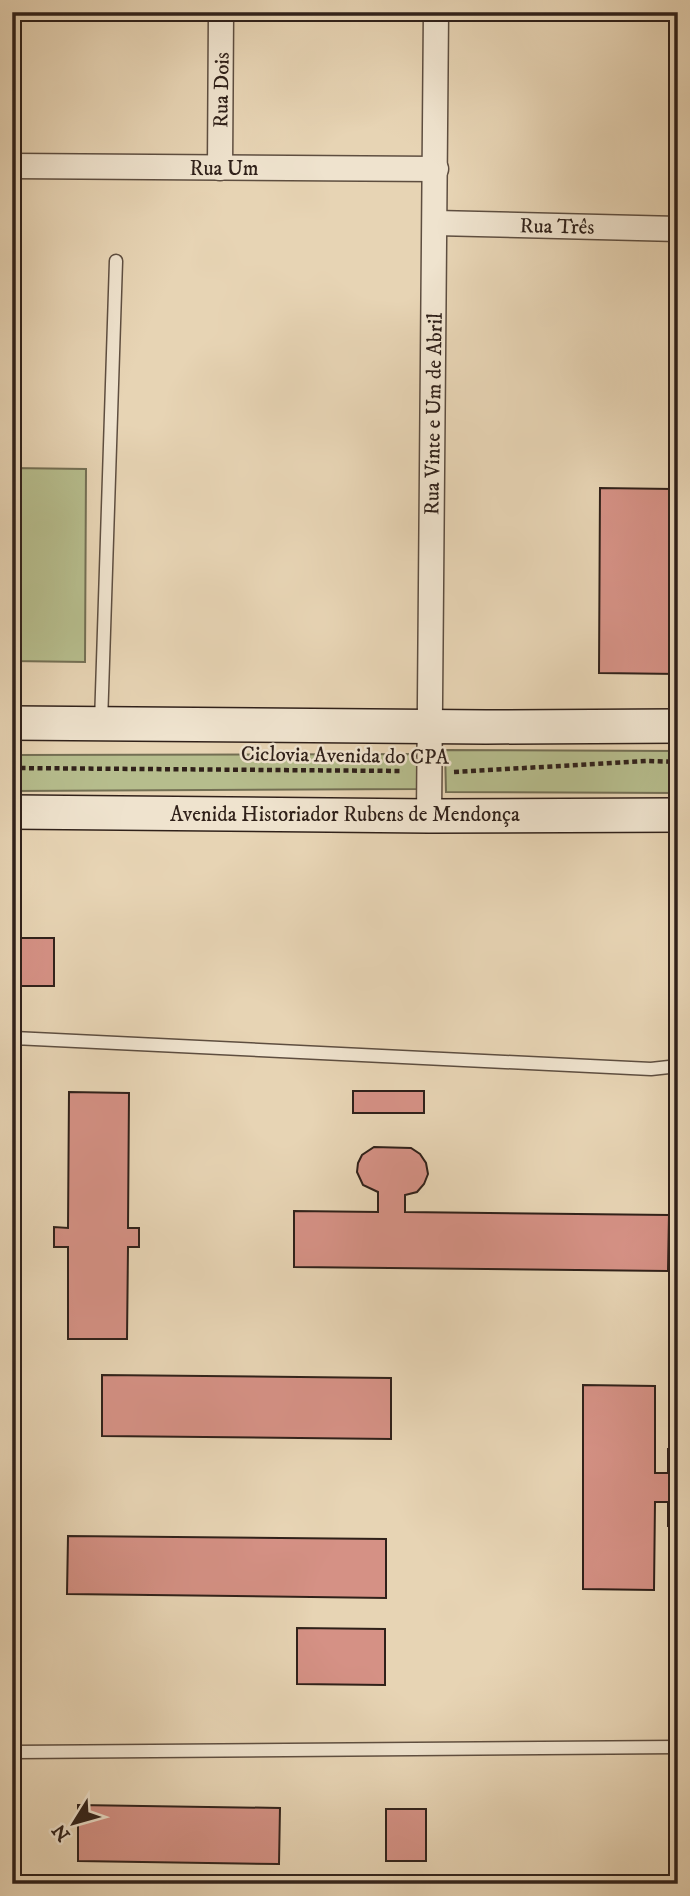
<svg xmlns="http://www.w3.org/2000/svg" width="690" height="1896" font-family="'IM FELL DW Pica',serif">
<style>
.green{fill:#b6bd8d;stroke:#736f54;stroke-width:2}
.building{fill:#d59185;stroke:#30211a;stroke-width:2}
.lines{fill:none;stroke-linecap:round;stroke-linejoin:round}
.service-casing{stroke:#5e4e40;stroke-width:15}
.minor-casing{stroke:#5e4e40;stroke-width:27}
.secondary-casing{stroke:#30211a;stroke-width:36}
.path{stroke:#30211a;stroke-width:4.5;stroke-dasharray:5 3.5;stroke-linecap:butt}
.service{stroke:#efe3ce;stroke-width:12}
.minor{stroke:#efe3ce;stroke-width:24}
.secondary{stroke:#efe3ce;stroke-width:33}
.labels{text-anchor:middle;stroke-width:5;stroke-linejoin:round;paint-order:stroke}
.street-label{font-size:21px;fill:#30211a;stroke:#efe3ce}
</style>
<rect width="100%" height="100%" fill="#e7d4b4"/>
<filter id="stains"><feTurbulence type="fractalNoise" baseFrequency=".00286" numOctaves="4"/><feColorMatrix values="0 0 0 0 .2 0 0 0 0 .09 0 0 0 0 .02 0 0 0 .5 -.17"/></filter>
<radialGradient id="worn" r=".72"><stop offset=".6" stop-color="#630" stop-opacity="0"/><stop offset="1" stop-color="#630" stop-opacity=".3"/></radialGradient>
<!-- green -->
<g class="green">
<path d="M12,468L86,469L85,662L12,661Z"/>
<path d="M445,750L678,751V793L446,792Z"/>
<path d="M420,754V789L12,791V755Z"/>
</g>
<!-- building -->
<g class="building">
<path d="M673,483H678V674L599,673L600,488L673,489Z"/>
<rect x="12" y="938" width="42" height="48"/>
<rect x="353" y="1091" width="71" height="22"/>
<path d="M69,1092L129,1093L128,1228H139V1247H128L127,1339H68V1247H54V1227L68,1228Z"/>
<path d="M374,1147L411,1148L420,1154L426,1163L428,1174L424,1184L417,1192L405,1195V1212L669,1215L668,1271L294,1267V1211L378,1212V1192L363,1185L357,1172L358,1163L362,1155Z"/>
<path d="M102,1375L391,1378V1439L102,1436Z"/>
<path d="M583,1385L655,1386V1473H668V1449H678V1526H668V1502H655L654,1590L583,1589Z"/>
<path d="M68,1536L386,1539V1598L67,1594Z"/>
<path d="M297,1628L385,1629V1685L297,1684Z"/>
<path d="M78,1805L280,1808L279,1864L78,1861Z"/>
<rect x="386" y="1809" width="40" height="52"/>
</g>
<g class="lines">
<defs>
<g id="service">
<path d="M101,723L116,261"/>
<path d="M12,991L14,1038"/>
<path d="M12,1067L14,1038L651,1069L678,1066"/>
<path d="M12,1749L15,1752L678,1747"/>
</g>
<g id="minor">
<path d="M12,166L436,169"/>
<path d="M220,168L221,12"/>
<path d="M436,223L678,229"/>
<path d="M429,816L436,12"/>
</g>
<g id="secondary">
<path d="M12,723L486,727L678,726"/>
<path d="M12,812L429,816L678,815"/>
</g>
</defs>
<!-- service casing -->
<use href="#service" class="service-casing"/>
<!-- minor casing -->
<use href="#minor" class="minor-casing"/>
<!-- secondary casing -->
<use href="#secondary" class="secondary-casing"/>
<!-- path -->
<g class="path">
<path d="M12,768L403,771"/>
<path d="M454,772L647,761L678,762"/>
</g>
<!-- service -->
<use href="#service" class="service"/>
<!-- minor -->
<use href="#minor" class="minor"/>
<!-- secondary -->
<use href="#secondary" class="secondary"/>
</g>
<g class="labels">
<!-- street labels -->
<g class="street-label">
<text transform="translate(221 90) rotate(-89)" y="7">Rua Dois</text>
<text x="224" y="175">Rua Um</text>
<text transform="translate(557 226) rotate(1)" y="7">Rua Três</text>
<text transform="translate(433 414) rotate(-89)" y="7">Rua Vinte e Um de Abril</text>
<text transform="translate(345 755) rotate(1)" y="7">Ciclovia Avenida do CPA</text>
<text x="345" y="821">Avenida Historiador Rubens de Mendonça</text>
</g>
</g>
<!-- margin -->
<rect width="690" height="1896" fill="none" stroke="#e7d4b4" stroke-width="42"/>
<rect x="14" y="14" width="662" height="1868" fill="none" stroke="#30211a" stroke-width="3.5"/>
<rect x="21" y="21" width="648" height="1854" fill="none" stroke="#30211a" stroke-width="2"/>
<!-- north arrow -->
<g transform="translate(74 1823) rotate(233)" stroke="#efe3ce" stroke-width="5" paint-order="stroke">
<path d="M0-5L12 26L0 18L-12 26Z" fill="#30211a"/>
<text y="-10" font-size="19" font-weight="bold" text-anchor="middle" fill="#30211a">N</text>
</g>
<rect width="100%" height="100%" filter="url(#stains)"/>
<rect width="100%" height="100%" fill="url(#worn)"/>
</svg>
